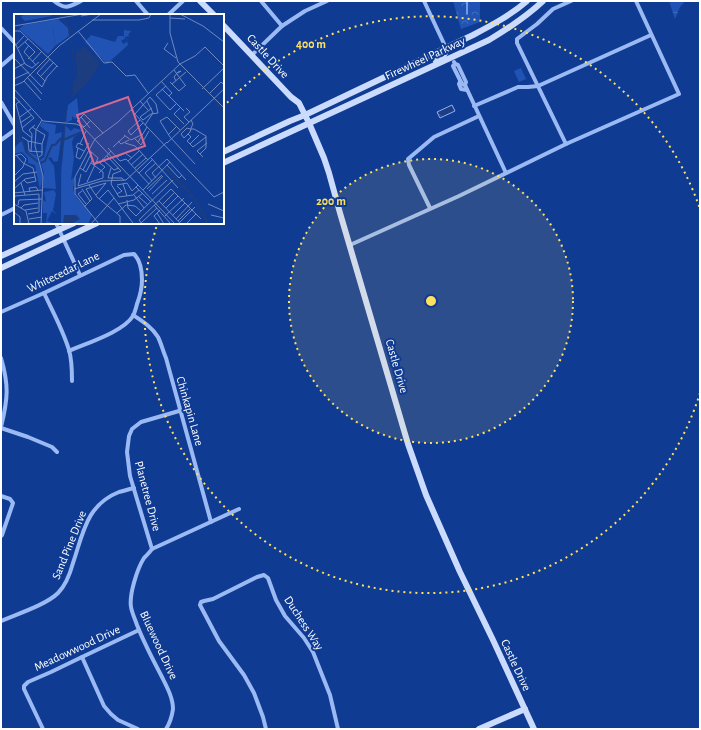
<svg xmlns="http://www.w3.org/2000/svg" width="701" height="730" font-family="'Alegreya Sans',sans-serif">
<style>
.forest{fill:url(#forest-crowns)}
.garden{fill:#2053b3}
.water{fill:url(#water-waves);stroke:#8cb3f8}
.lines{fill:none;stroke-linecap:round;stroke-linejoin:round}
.stream{stroke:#8cb3f8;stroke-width:1.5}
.street{stroke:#9bbaf4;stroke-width:4}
.secondary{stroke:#cbdbfd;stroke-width:6}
.ring{fill:none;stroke:#ffe15e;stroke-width:2;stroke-dasharray:2 4}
.labels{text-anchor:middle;stroke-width:4;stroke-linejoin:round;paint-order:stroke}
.street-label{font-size:12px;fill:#fff;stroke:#0f3b93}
.inset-river{fill:none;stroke:#1c3d7f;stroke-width:2}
.inset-road{fill:none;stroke:#6f89be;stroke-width:1}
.view{fill:#d76994;fill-opacity:0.15;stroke:#d76994;stroke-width:2}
.inset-edge{fill:none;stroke:#fff;stroke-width:2}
.centre{fill:#ffe15e;stroke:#0f3b93;stroke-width:2}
.ring-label{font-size:12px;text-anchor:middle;font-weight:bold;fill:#ffe15e;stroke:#0f3b93;stroke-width:4;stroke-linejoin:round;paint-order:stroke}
</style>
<defs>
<pattern id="forest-crowns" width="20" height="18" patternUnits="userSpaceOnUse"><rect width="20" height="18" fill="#2053b3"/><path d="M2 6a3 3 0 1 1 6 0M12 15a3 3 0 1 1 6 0" fill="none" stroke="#416dbe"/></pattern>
<pattern id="water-waves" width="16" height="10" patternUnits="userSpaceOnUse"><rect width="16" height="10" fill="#1c3d7f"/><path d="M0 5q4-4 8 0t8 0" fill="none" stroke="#3e5a92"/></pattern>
</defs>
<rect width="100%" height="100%" fill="#0f3b93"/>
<!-- forest -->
<g class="forest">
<path d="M453,1H480V22L461,29Z"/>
<path d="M669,1H685L680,7L675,19Z"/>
</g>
<!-- garden -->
<path class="garden" d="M521,68L526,79L519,82L514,71Z"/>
<!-- water -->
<path class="water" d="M452,105L455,111L440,118L437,112Z"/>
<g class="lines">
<!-- stream -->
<path class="stream" d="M467,14V1"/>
<!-- street -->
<g class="street">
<path d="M54,1C65,10 69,7 81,1"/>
<path d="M136,1L148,15"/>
<path d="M261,1L282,26"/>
<path d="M424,1L446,48"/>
<path d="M168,15L183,1"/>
<path d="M1,28L15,43"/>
<path d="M252,55L282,26L305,11L327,1"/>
<path d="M454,62L455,64L453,66L462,84L465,85"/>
<path d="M455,64L458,65L466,82L465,85L506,173"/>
<path d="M1,66L15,54"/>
<path d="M460,82L459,84L461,89L467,90"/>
<path d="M1,102L15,126"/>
<path d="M474,106L518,87H528L538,86L651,35"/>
<path d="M1,140L15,130"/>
<path d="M566,144L517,43V39L537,24L553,9L571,1"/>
<path d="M430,208L409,165L408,159L434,137L479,116"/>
<path d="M1,215L15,208"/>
<path d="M56,223L80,275"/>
<path d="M350,245L459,196L566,144L679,94L636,1"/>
<path d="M44,293C53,312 63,330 69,350C72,360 72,371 72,381"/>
<path d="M1,312L44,293L124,255L134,254C140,260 142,271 142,280C142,289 140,296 137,304C136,308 135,312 133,316C123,332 87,343 69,351"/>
<path d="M133,315C142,321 152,327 158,337C161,343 163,351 166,358L211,522"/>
<path d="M1,358C9,385 8,399 1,427"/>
<path d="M1,428L28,437L52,447L57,452"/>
<path d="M1,496L10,499L13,503L12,506L2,535L1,536"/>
<path d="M152,549L130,476L127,452L129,436L132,429L141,422L179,411"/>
<path d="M1,621C17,614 46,605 58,593C66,585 70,574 73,563C83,534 86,505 119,492C124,491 129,489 134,488"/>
<path d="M82,657L104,706L111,714L118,720L138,729"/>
<path d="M43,729L24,689V686L28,682L51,672L82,657L139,630"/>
<path d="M166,729C170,723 172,716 173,709C173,698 167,687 162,677C153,660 144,643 137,625C135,619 132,613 131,607C129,595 137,569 144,558C147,555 150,552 152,549L239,509"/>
<path d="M266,729L263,717L254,693L244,675L219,641L200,605L201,602L204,601L213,599L257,577L264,575L268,578L276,600L285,616L304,638L313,652L330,695L338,729"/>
</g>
<!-- secondary -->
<g class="secondary">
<path d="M200,1L214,15"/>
<path d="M223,25L291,97L299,103L309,123L324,158L329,173L340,213L408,444L426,495L460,572L493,640L534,729"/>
<path d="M436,61C442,57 446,55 446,48"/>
<path d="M223,152L290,121L305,115L473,35C492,25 511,15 527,1"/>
<path d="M223,163L489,40C509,28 526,17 543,1"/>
<path d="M1,256L74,223"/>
<path d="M1,268L97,223"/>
<path d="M479,729L525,709"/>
</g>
</g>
<!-- distance rings -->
<circle cx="431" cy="301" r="142" fill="#ffe15e" fill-opacity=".12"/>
<g class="ring">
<circle cx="431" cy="301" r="142"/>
<path d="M700 393A284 284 0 0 1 157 225M223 107A284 284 0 0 1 700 209"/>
</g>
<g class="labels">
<!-- street labels -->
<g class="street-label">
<text transform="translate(268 56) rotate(47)" y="4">Castle Drive</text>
<text transform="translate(425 58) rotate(-25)" y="4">Firewheel Parkway</text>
<text transform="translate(63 272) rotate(-26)" y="4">Whitecedar Lane</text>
<text transform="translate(397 366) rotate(74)" y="4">Castle Drive</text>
<text transform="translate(190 411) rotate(74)" y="4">Chinkapin Lane</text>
<text transform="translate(148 496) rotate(75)" y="4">Planetree Drive</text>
<text transform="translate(69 545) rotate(-68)" y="4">Sand Pine Drive</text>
<text transform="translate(304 623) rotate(57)" y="4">Duchess Way</text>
<text transform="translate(159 645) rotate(65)" y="4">Bluewood Drive</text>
<text transform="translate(77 648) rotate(-25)" y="4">Meadowwood Drive</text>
<text transform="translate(516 665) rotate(65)" y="4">Castle Drive</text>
</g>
</g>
<!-- overview -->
<g transform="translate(14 14)">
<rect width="210" height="210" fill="#0f3b93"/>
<path d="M44,5L54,14L55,22L41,32L39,14Z" fill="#2053b3"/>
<path d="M10,0H36L38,2L11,7L7,3ZM44,5L46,8L39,14L41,32L34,40L5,15L10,11ZM110,16L117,17L114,21L116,22L110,23L117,28L112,24L107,27L110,30L113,27L114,31L93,50L71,28L77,21L101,28L104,22H110ZM63,84L65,102L61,105L67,111L58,102V106L51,109L54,91ZM28,108L42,111L41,120L48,118L44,147L40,148L37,143L34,144L40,152L42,175L29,174L30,159L26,146L30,143L35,119L26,112ZM51,111L57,117L60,114L71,117L60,123L58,128L60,144L57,166L61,163L59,175L62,183L78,201L74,210H47V158ZM9,125L12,137L22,141L27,152L29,163L26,176L21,151L14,149V144L8,138L0,140V134ZM40,176L42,180L39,196L43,201L38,197L33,207L42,210H32L33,199H29V186L32,188L30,178Z" fill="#2053b3"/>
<path d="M45,0H47L57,15L60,50L58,76L54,88L48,150L47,210L48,125L54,86L58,75L59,52L56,17ZM70,32L84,46L85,51L75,67L58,84L59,69L63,62L61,39ZM50,201H62L66,205L57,210H49Z" fill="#1c3d7f"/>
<path class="inset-river" d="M200,86L210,98M3,101L6,124M0,123L9,127L12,138L24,148M49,126L70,117M27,149L31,147L38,131H41L47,124M151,154L174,177L176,182H179L193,207L192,210M0,193L10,200L12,210"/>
<path class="inset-road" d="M156,0V19L164,48L210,94M166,0L189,12L210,28M67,2L79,0M156,4L171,5M78,6H125L135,4L137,0M0,12L69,0M0,17H6L44,53M64,17L90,49L98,48L112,62L121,61L134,79M0,27L11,50L18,54L25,48M11,28L21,38L14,45M154,29L150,35L162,44M15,31L10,38L22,51M0,33L10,22M4,34L14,25M0,44L28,73L33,63L43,52M18,48L28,37M166,50L181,42L191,33L210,52M0,55L11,49M160,56L171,71M13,63L28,80M26,63L40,48M0,65L15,58M10,67L27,86M31,67L23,59L36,45M147,67L158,79L155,82M162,67L160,63L164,58L167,57L164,59M156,68L165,77L172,71M158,70L172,58M0,72L9,68L45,32L87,0M152,72L142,81L156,96L162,90M0,75L29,107L62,110L69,113L161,210M148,75L170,97M188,75L210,54M195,80L207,68L210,71M0,82L20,104L8,114M6,87L2,90L9,117L18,124M126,87L134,96M166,94L160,100L170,110M172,94L176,98L170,103L175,108M117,96L200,183L210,178M121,100L136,83L142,90L144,99L137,100L129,106L126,103L138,94M6,103L17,95M67,103L76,114M126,106L114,117L117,121L129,109M177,106L179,110L177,114V115L176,118L170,124L167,120L173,114L176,115H180L192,122V134L186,140M76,107L70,113L63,107L70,100L89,119M6,109L18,101M131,111L139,99L133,87M18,113L31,121L28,130M166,116L153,103L146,107L156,123L181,150M174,120L177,123L173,127L179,133L192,123M110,121L117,126L127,121M154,121L163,112M8,123L14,127L28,130V141L25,143M121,125L127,131L135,117M14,127L15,137L29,138M104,127L107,130L115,126M124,128L133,113M111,129L121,132L134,146M153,129L210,75M66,130L72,117M176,130L185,121M69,131L64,129L62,133L70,137M99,133L111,122M64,134L62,143L66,145L75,129M94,134L106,147L112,145L135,170M17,138L18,120L15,116L21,111M2,141L9,149L19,154L22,167L13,169L10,166M0,142L7,140L12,145L9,153L0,162M93,142L107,157L99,160L97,170L105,183L119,181L125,176M103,143L111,139L118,144M189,143L183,137L193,129M137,144L164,174M88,145L100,156L105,154M83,147L91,153L85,159M114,147L125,137M86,149L97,137M117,151L129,140M153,151L165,164L168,161M66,154L72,158L79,145L76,142M97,154L94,164H108L110,167M121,154L132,144M69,156L78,138M125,159L139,145M67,160L64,172L89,164V158L77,149M142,164L138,159L153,145L172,166M138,167L131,159L142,149M0,168L9,160L23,158M73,168L84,144L75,136M7,169L11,181M109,170L113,182M75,171L83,183L106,202V210M103,171L113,169L118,177L124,171M103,172L108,177L103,180M122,173L137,188M0,175L11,165L21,163M60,175L88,167L112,166L153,128M68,175L76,187M133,175L148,161M129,176L156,148M68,177L64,180L72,190M135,177L149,162M16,178L15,174L22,173L24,176M0,179L28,176M138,180L153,166M82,181L92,169M120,181L130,194M125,183L134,191M85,185L94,176L119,209M0,186L1,182L25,180V198L14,200M113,186L114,194L122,202L159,166M145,187L167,210M0,190L12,197L15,210M104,190L120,186L129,179M194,190L210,197M4,191L5,186L28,185M140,191L157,210M148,191L161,178M70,193L78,185L72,175L92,169M7,194L10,191L24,189M152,194L164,182M11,196L24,194M0,198L6,203V210M103,199L112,191L121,192L127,197M143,199L150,210M159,201L171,189M197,201L210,204M151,202L170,184M15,205L28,203M162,205L178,188M164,207L177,194M166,208L181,193M127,209L143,194M27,210L29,162L21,132L22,116L28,106M77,210L100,184M85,210L61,180V163L75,136L81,125L104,108L166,50M128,210L125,206L157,175L187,205M146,210L140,202L146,196M172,210L182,200"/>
<path class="view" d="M114,83L131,132L80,150L63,101Z"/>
<rect width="210" height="210" class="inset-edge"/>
</g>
<circle cx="431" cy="301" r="6" class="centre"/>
<g class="ring-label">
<text x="311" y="48">400 m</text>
<text x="331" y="205">200 m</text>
</g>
<!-- border -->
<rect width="701" height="730" fill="none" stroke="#ffffff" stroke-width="4"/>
</svg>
